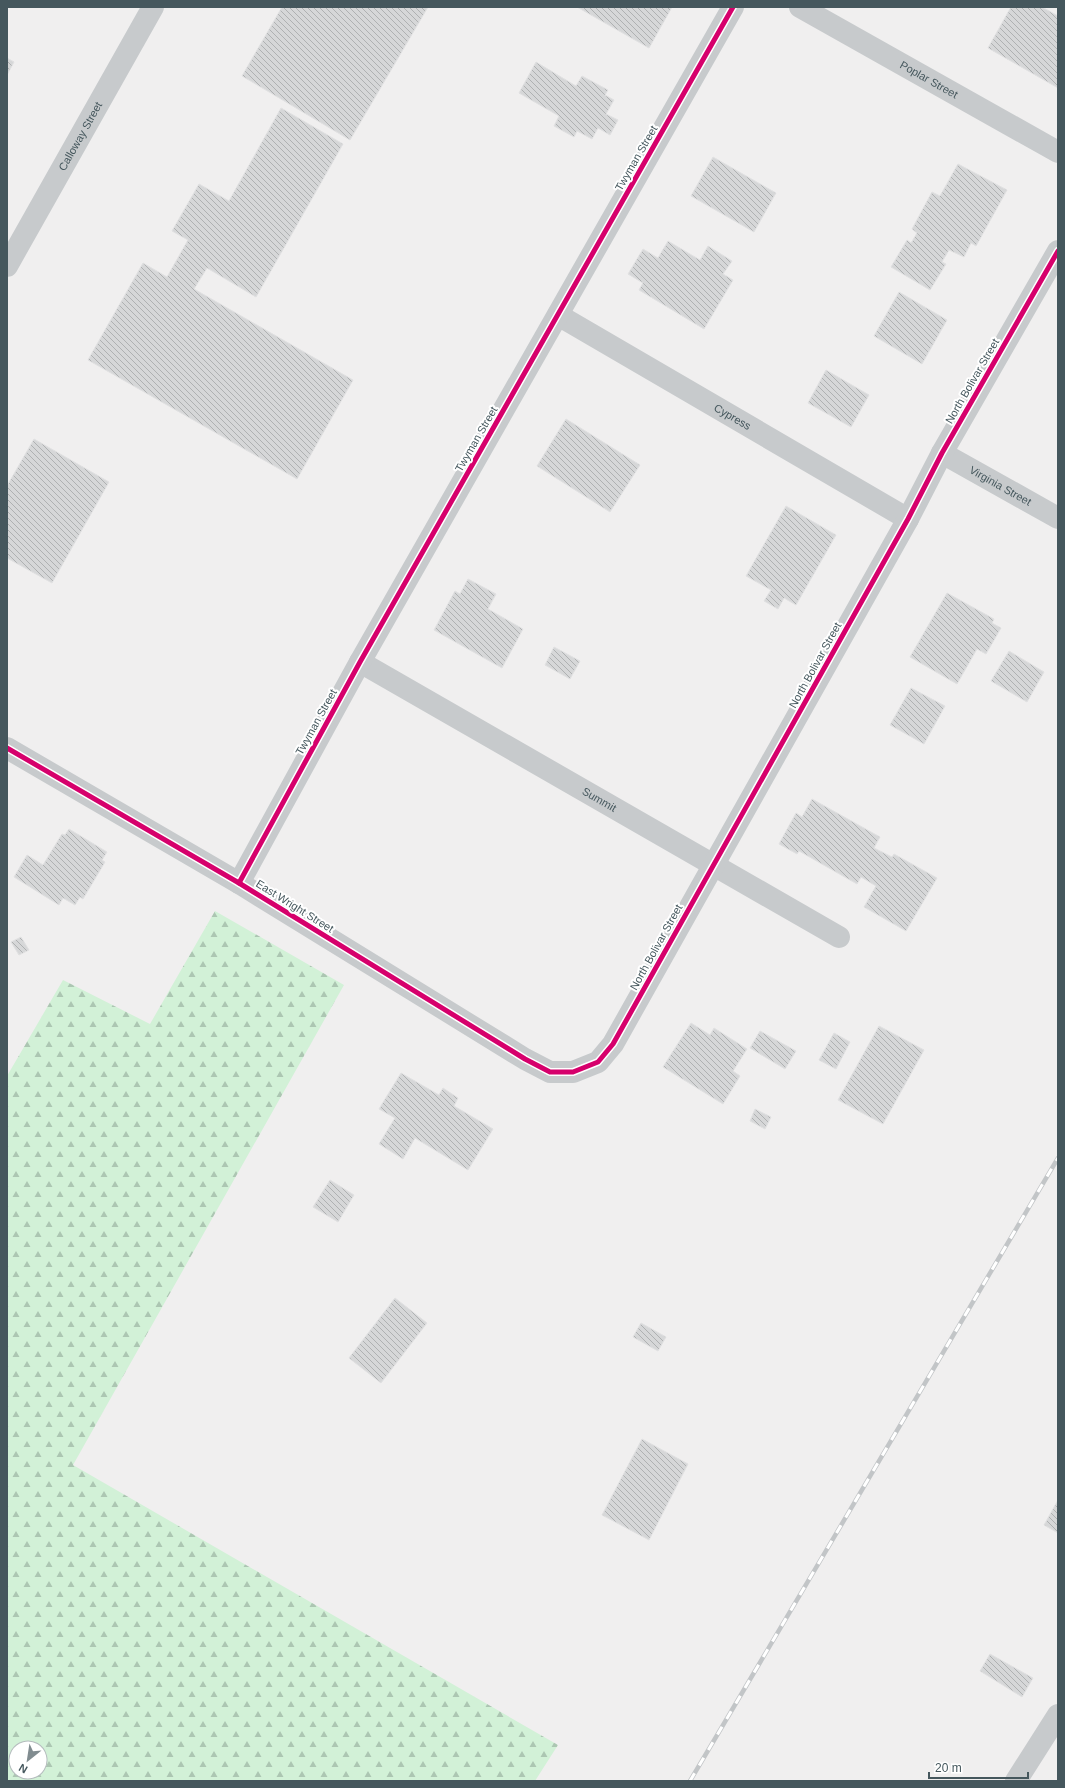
<svg xmlns="http://www.w3.org/2000/svg" width="1065" height="1788" font-family="Arial,sans-serif">
<style>
.forest{fill:url(#forest-firs);fill-rule:evenodd}
.building{fill:url(#building-back-hatch);stroke:#e1e1e2}
.lines{fill:none;stroke-linecap:round;stroke-linejoin:round}
.minor{stroke:#c7cacc;stroke-width:22}
.rail-casing{stroke:#c2c5c7;stroke-width:4.5}
.rail{stroke:#fff;stroke-width:3;stroke-dasharray:9;stroke-linecap:butt}
.cycleway-casing{stroke:#fff;stroke-width:8}
.cycleway{stroke:#d6006c;stroke-width:5}
.labels{text-anchor:middle;stroke-width:4;stroke-linejoin:round;paint-order:stroke}
.street-label{font-size:11px;fill:#45575d;stroke:#fff}
</style>
<defs>
<pattern id="forest-firs" width="22" height="20" patternUnits="userSpaceOnUse"><rect width="22" height="20" fill="#d2f1d7"/><path d="M5 1l3.5 6h-7zM16 11l3.5 6h-7z" fill="#acc6b2"/></pattern>
<pattern id="building-back-hatch" width="6" height="6" patternUnits="userSpaceOnUse"><rect width="6" height="6" fill="#d6d7d8"/><path d="M-1 5l2 2M0 0l6 6M5-1l2 2" fill="none" stroke="#afb1b2"/></pattern>
</defs>
<rect width="100%" height="100%" fill="#f0efef"/>
<!-- forest -->
<path class="forest" d="M215,911L344,985L73,1465L558,1745L535,1781H7V1076L63,980L150,1024ZM16,1748H40V1772H16Z"/>
<!-- building -->
<g class="building">
<path d="M282,7H428L350,140L242,76Z"/>
<path d="M577,7H672L649,48Z"/>
<path d="M1011,7H1042L1058,16V88L988,48Z"/>
<path d="M7,58L14,62L7,75Z"/>
<path d="M536,62L576,86L582,76L608,90L605,95L614,100L606,114L618,120L610,135L598,128L592,139L577,131L574,137L554,126L559,116L519,93Z"/>
<path d="M281,108L343,144L256,297L207,268L194,289L353,380L297,479L88,360L143,263L167,277L188,240L172,231L199,184L229,201Z"/>
<path d="M713,157L776,193L754,232L691,196Z"/>
<path d="M958,164L1007,190L976,246L971,243L964,257L949,250L942,262L946,264L930,290L891,267L907,240L911,243L917,233L912,229L932,192L940,196Z"/>
<path d="M668,241L700,260L708,246L732,261L723,274L733,280L704,329L639,290L643,283L628,274L643,249L658,258Z"/>
<path d="M899,292L947,320L922,364L874,336Z"/>
<path d="M826,370L869,395L851,427L808,403Z"/>
<path d="M566,419L640,465L610,512L537,466Z"/>
<path d="M34,439L109,482L52,583L7,558V486Z"/>
<path d="M786,506L836,535L796,605L784,598L778,609L764,601L771,590L746,576Z"/>
<path d="M468,579L496,594L488,609L523,629L502,668L434,630L455,591L460,594Z"/>
<path d="M947,593L994,619L992,623L1001,628L986,654L977,649L957,684L910,657Z"/>
<path d="M554,647L580,661L570,679L545,665Z"/>
<path d="M1009,651L1044,672L1027,702L991,681Z"/>
<path d="M911,688L945,706L924,744L890,725Z"/>
<path d="M812,799L880,837L874,848L892,857L894,854L937,878L906,931L864,907L876,886L861,877L857,884L799,851L797,854L779,844L796,813L802,817Z"/>
<path d="M69,829L107,852L102,860L105,862L83,899L80,897L75,905L63,898L59,905L14,877L27,855L43,865L62,834L65,835Z"/>
<path d="M21,937L29,950L19,955L11,942Z"/>
<path d="M691,1023L710,1035L714,1028L747,1049L733,1071L740,1076L723,1104L663,1067Z"/>
<path d="M879,1026L924,1050L883,1124L838,1100Z"/>
<path d="M760,1031L796,1051L785,1069L750,1048Z"/>
<path d="M834,1033L850,1042L836,1069L819,1060Z"/>
<path d="M401,1073L439,1095L443,1088L458,1098L454,1106L493,1129L468,1170L415,1138L403,1159L379,1144L395,1118L379,1109Z"/>
<path d="M755,1109L771,1117L765,1129L750,1121Z"/>
<path d="M330,1180L354,1195L338,1222L313,1207Z"/>
<path d="M395,1298L427,1323L381,1383L349,1358Z"/>
<path d="M641,1323L666,1337L658,1351L633,1337Z"/>
<path d="M642,1439L688,1464L649,1540L602,1515Z"/>
<path d="M1058,1500V1533L1044,1525Z"/>
<path d="M990,1654L1033,1678L1022,1697L980,1671Z"/>
</g>
<g class="lines">
<!-- minor -->
<g class="minor">
<path id="s1" d="M800,7L1058,152"/>
<path id="s2" d="M7,266L153,7"/>
<path id="s3" d="M558,315L908,519"/>
<path id="s4" d="M942,453L1058,518"/>
<path id="s5" d="M360,662L839,937"/>
<path d="M7,748L239,883L525,1059L550,1072H573L598,1062L613,1044L908,519L942,453L1058,251"/>
<path d="M239,883L360,662L733,7"/>
<path d="M1016,1781L1058,1715"/>
</g>
<defs>
<path id="rail" d="M690,1781L1058,1158"/>
</defs>
<!-- rail casing -->
<use href="#rail" class="rail-casing"/>
<!-- rail -->
<use href="#rail" class="rail"/>
<defs>
<g id="cycleway">
<path d="M7,748L239,883L525,1059L550,1072H573L598,1062L613,1044L908,519L942,453L1058,251"/>
<path d="M239,883L360,662L733,7"/>
</g>
</defs>
<!-- cycleway casing -->
<use href="#cycleway" class="cycleway-casing"/>
<!-- cycleway -->
<use href="#cycleway" class="cycleway"/>
</g>
<g class="labels">
<!-- street labels -->
<g class="street-label">
<text dy="4" stroke="none"><textPath href="#s1" startOffset="148">Poplar Street</textPath></text>
<text dy="4" stroke="none"><textPath href="#s2" startOffset="149">Calloway Street</textPath></text>
<text transform="translate(636 158) rotate(-60)" y="4">Twyman Street</text>
<text transform="translate(972 381) rotate(-60)" y="4">North Bolivar Street</text>
<text dy="4" stroke="none"><textPath href="#s3" startOffset="202">Cypress</textPath></text>
<text transform="translate(476 439) rotate(-60)" y="4">Twyman Street</text>
<text dy="4" stroke="none"><textPath href="#s4" startOffset="67">Virginia Street</textPath></text>
<text transform="translate(815 665) rotate(-61)" y="4">North Bolivar Street</text>
<text transform="translate(316 722) rotate(-61)" y="4">Twyman Street</text>
<text dy="4" stroke="none"><textPath href="#s5" startOffset="276">Summit</textPath></text>
<text transform="translate(295 906) rotate(32)" y="4">East Wright Street</text>
<text transform="translate(656 947) rotate(-61)" y="4">North Bolivar Street</text>
</g>
</g>
<!-- border -->
<rect width="1065" height="1788" fill="none" stroke="#45575d" stroke-width="16"/>
<!-- north arrow -->
<g transform="translate(28 1760) rotate(210)"><circle r="19" fill="#ffffff" stroke="#b5bcbe"/>
<path d="M0-3L7 15L0 10L-7 15Z" fill="#818c90"/>
<text y="-6" font-size="11" font-weight="bold" text-anchor="middle" fill="#45575d">N</text>
</g>
<!-- scale -->
<path d="M929 1772v6h99v-6" fill="none" stroke="#45575d" stroke-width="2"/>
<text x="935" y="1772" font-size="12" fill="#45575d" stroke="#ffffff" stroke-width="3" paint-order="stroke">20 m</text>
</svg>
